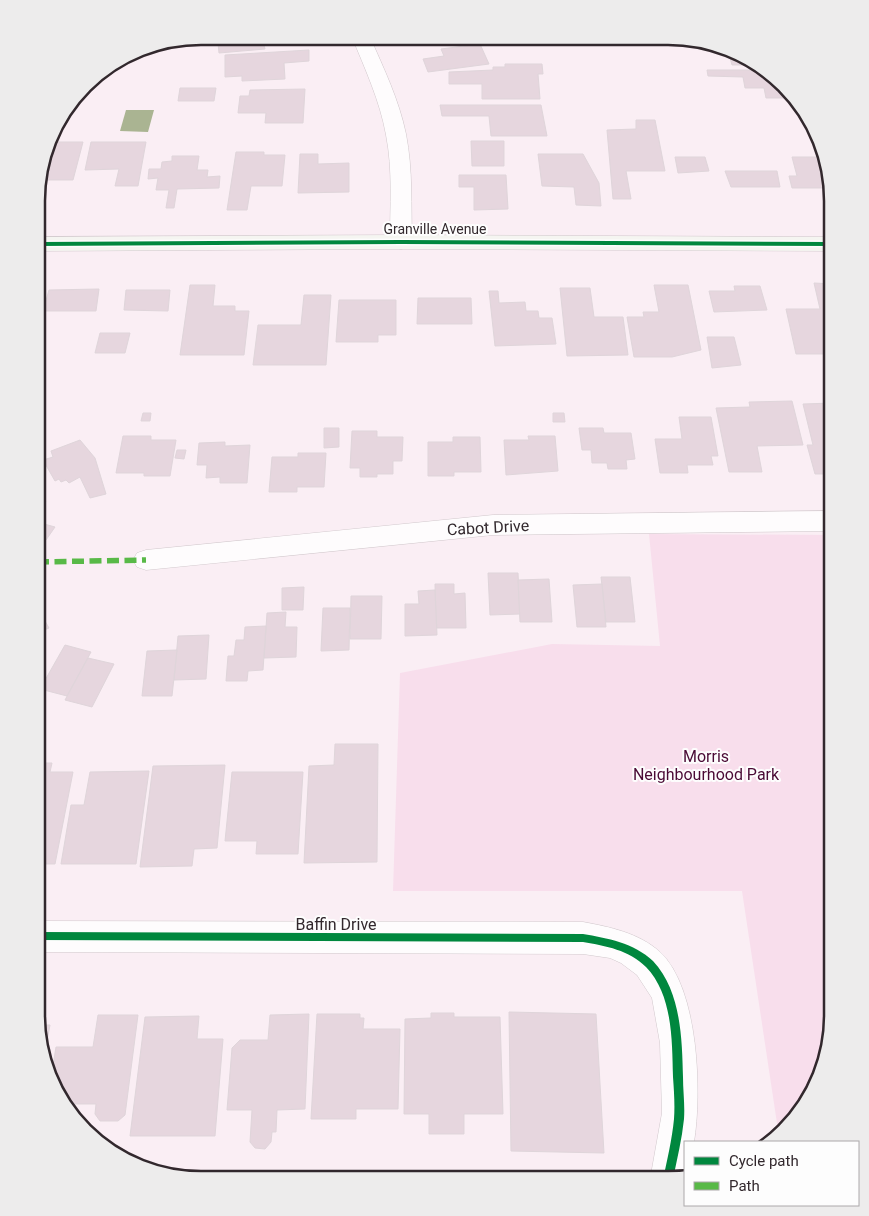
<svg xmlns="http://www.w3.org/2000/svg" width="869" height="1216" font-family="Roboto,sans-serif">
<style>
.green{fill:#f8deec}
.water{fill:#aab492}
.building{fill:#e6d6de;stroke:#dfd5da}
.lines{fill:none;stroke-linecap:round;stroke-linejoin:round}
.street-casing{stroke:#d1c8cc;stroke-width:1}
.secondary-casing{stroke:#d1c8cc;stroke-width:1}
.street{fill:#fefcfd;fill-rule:evenodd}
.secondary{fill:#f5f5f1;fill-rule:evenodd}
.quiet{stroke:#58b947;stroke-width:5.5;stroke-dasharray:12 5.5;stroke-linecap:butt}
.cycleway-casing{stroke:#fdfdfd;stroke-width:3}
.cycleway{fill:#00873e;fill-rule:evenodd}
.labels{text-anchor:middle;stroke-width:4;stroke-linejoin:round;paint-order:stroke}
.far-street-label{font-size:14px;fill:#32282d;stroke:#fdfdfd}
.street-label{font-size:16px;fill:#32282d;stroke:#fdfdfd}
.park-label{font-size:16px;fill:#4a0a35;stroke:#fdfdfd}
.rim{fill:none;stroke:#32282d;stroke-width:2.5}
</style>
<rect width="100%" height="100%" fill="#faeef4"/>
<!-- green -->
<path class="green" d="M649,534L833,535L832,1026L805,1107L778,1130L742,891H393L400,673L552,644L660,646Z"/>
<!-- water -->
<path class="water" d="M126,110H154L148,132L120,131Z"/>
<!-- building -->
<g class="building">
<path d="M227,36H281V39L263,41L265,49L219,53L218,43L228,42Z"/>
<path d="M418,37H456H452L454,41L421,44Z"/>
<path d="M480,44L489,64L428,72L423,59L444,56L441,49Z"/>
<path d="M309,50V61L284,63L285,79L242,81V76L225,77V55Z"/>
<path d="M729,54L756,65H732Z"/>
<path d="M505,64H542L543,74H538L540,99H482V84H449V72L493,70V67H505Z"/>
<path d="M707,70H768L791,98H766L764,88H745L743,77L708,76Z"/>
<path d="M180,88H216L214,101H178Z"/>
<path d="M305,89L303,123H265L266,113H238L240,96H249L250,90Z"/>
<path d="M440,105H541L547,136H491L489,116H442Z"/>
<path d="M636,120H655L665,171H626L631,199H613L607,130L636,129Z"/>
<path d="M471,141H504V166H472Z"/>
<path d="M50,142H83L73,180H38Z"/>
<path d="M91,142H146L138,186H115L119,169L85,170Z"/>
<path d="M236,152H264V155H285L282,186H251L247,210H227Z"/>
<path d="M300,154H318V164L349,163V192L298,193Z"/>
<path d="M538,154H583L599,183L601,206L576,205L574,187L542,186Z"/>
<path d="M172,156H199L197,170H208L207,177L220,176L219,188L177,189L174,208H166L169,190H156L158,178L148,179L149,169H161L162,162L172,161Z"/>
<path d="M675,157H705L709,171L678,173Z"/>
<path d="M792,157H823L830,188H792L789,176H797Z"/>
<path d="M725,171H777L780,187H731Z"/>
<path d="M459,175H506L508,209L474,210V187H459Z"/>
<path d="M814,283L833,284V354H796L786,309H820Z"/>
<path d="M190,285H215L213,306H235V311H249L244,355H180Z"/>
<path d="M654,285H688L701,350L672,357H634L627,317H644L643,312H659Z"/>
<path d="M734,286H760L767,310L714,312L709,291H735Z"/>
<path d="M560,288H590L594,317H623L628,355L567,356Z"/>
<path d="M99,289L96,311H43L49,290Z"/>
<path d="M126,290H170L168,311L124,310Z"/>
<path d="M489,291H498L499,303L525,302L526,311H538L539,318H552L556,344L495,346Z"/>
<path d="M304,295H331L326,365H253L258,325H301Z"/>
<path d="M418,298H471L472,324H417Z"/>
<path d="M339,300H396V335H378V342H336Z"/>
<path d="M100,333H130L125,353H95Z"/>
<path d="M707,337H734L741,365L712,368Z"/>
<path d="M792,401L803,445L757,446L762,472H729L716,408L750,407L749,402Z"/>
<path d="M833,403V474H815L807,445H813L803,404Z"/>
<path d="M143,413H151L150,421H141Z"/>
<path d="M553,413H564L565,422H553Z"/>
<path d="M679,417H711L718,456H711L713,465H687L688,473H660L655,439H682Z"/>
<path d="M324,428H339V447L324,448Z"/>
<path d="M579,428H603L604,433H631L635,459L626,460L627,469H608L607,463H592L591,450H582Z"/>
<path d="M352,431H377V437H403L402,461H393V474H377V477H360V468H350Z"/>
<path d="M123,436H151V440H176L170,476H144V473H116Z"/>
<path d="M528,436H555L558,471L506,475L504,440H529Z"/>
<path d="M453,437H480L481,472H454V476H428V442H453Z"/>
<path d="M80,440L95,458L106,494L90,498L80,477L69,483L66,480L61,482L59,479L55,481L43,460L53,457L51,451Z"/>
<path d="M225,442V446L250,445L247,483H220V477L206,478L207,465H197L199,443Z"/>
<path d="M177,450H186L184,459L175,458Z"/>
<path d="M298,453H326L324,487H297V492H269L272,457H298Z"/>
<path d="M37,498L46,501L37,513Z"/>
<path d="M37,522L55,527L46,540L37,537Z"/>
<path d="M488,573H518L520,614L490,615Z"/>
<path d="M601,577H630L635,622H606Z"/>
<path d="M549,579L552,622H520L518,580Z"/>
<path d="M435,584H454V594L465,593L466,628H436Z"/>
<path d="M602,584L606,627H577L573,585Z"/>
<path d="M304,587L303,610H282V588Z"/>
<path d="M435,590L437,635L405,636V604H419L418,591Z"/>
<path d="M351,596H382L381,639H350Z"/>
<path d="M37,607L49,628L37,633Z"/>
<path d="M323,608H350L349,650L321,651Z"/>
<path d="M286,612L285,627H297L296,657L264,658L267,613Z"/>
<path d="M266,626L263,670L248,671L247,681H226L228,656H234L236,640H244L245,627Z"/>
<path d="M209,635L206,679L174,680L178,636Z"/>
<path d="M65,645L91,652L67,696L40,689Z"/>
<path d="M177,650L172,696H142L147,651Z"/>
<path d="M88,658L114,664L92,707L65,700Z"/>
<path d="M335,744H378L377,862L304,863L309,766L334,765Z"/>
<path d="M37,763H52L50,772H73L55,864H37Z"/>
<path d="M225,765L217,848L194,849L192,866L140,867L153,766Z"/>
<path d="M149,771L136,864H61L71,805H84L90,772Z"/>
<path d="M232,772H303L298,854H256L257,841H225Z"/>
<path d="M509,1012L596,1014L604,1153L511,1151Z"/>
<path d="M431,1013H454V1017H500L503,1114H464V1134H429V1114H404L405,1019L431,1018Z"/>
<path d="M309,1014L305,1109L277,1110L276,1132H272L271,1142L265,1149L255,1148L250,1142L252,1110H227L232,1048L240,1040H268L270,1015Z"/>
<path d="M317,1014H360V1018H364L363,1029H400L398,1109H356V1119H311Z"/>
<path d="M98,1015H138L125,1115L118,1121H100L95,1114L96,1104H66L53,1088L51,1078L56,1047H93Z"/>
<path d="M199,1016L197,1039H223L215,1136H130L145,1017Z"/>
<path d="M38,1025H50L45,1051Z"/>
</g>
<g class="lines">
<defs>
<g id="street">
<path d="M352,37H370C384,69 399,100 406,134C413,170 411,206 412,242L409,247L401,249L393,247L390,242C390,206 393,170 386,135C380,101 365,69 352,37Z"/>
<path d="M833,511V531L493,535L146,570L137,567L133,560L137,553L146,550L493,515Z"/>
<path d="M36,921L583,922C610,927 639,933 660,952C699,988 702,1094 694,1142H685V1176L668,1180H650L662,1113L660,1043L652,998L637,975L621,963L610,958L583,954L36,952Z"/>
</g>
<path id="secondary" d="M401,235L833,237V251L401,249L38,251V237Z"/>
</defs>
<!-- street casing -->
<use href="#street" class="street-casing"/>
<!-- secondary casing -->
<use href="#secondary" class="secondary-casing"/>
<!-- street -->
<use href="#street" class="street"/>
<!-- secondary -->
<use href="#secondary" class="secondary"/>
<!-- quiet -->
<path class="quiet" d="M37,562L146,560"/>
<defs>
<g id="cycleway">
<path d="M401,240L833,242V246L401,244L38,246V242Z"/>
<path d="M36,932L583,934C607,938 634,943 653,961C681,991 682,1038 683,1077C683,1091 685,1105 684,1119C682,1139 677,1159 673,1179L663,1180C667,1160 672,1140 674,1119C675,1105 674,1091 673,1077C672,1041 673,995 646,967C629,950 606,946 583,942L36,940Z"/>
</g>
</defs>
<!-- cycleway casing -->
<use href="#cycleway" class="cycleway-casing"/>
<!-- cycleway -->
<use href="#cycleway" class="cycleway"/>
</g>
<g class="labels">
<!-- far-street labels -->
<g class="far-street-label">
<text x="435" y="234">Granville Avenue</text>
</g>
<!-- street labels -->
<g class="street-label">
<text transform="translate(488 527) rotate(-3)" y="6">Cabot Drive</text>
<text x="336" y="930">Baffin Drive</text>
</g>
<!-- park labels -->
<g class="park-label">
<text x="706" y="762">Morris<tspan x="706" dy="18">Neighbourhood Park</tspan></text>
</g>
</g>
<!-- crop -->
<path d="M0 0H869V1216H0ZM201 45H668A156 156 0 0 1 824 201V1015A156 156 0 0 1 668 1171H201A156 156 0 0 1 45 1015V201A156 156 0 0 1 201 45Z" fill="#edecec" fill-rule="evenodd"/>
<path class="rim" d="M201 45H668A156 156 0 0 1 824 201V1015A156 156 0 0 1 668 1171H201A156 156 0 0 1 45 1015V201A156 156 0 0 1 201 45Z"/>
<!-- legend -->
<rect x="684" y="1141" width="175" height="65" fill="#fdfdfd" stroke="#aca8aa"/>
<rect x="694" y="1157" width="25" height="8" fill="#00873e" stroke="#aca8aa"/>
<text x="729" y="1166" font-size="15" fill="#32282d">Cycle path</text>
<rect x="694" y="1182" width="25" height="8" fill="#58b947" stroke="#aca8aa"/>
<text x="729" y="1191" font-size="15" fill="#32282d">Path</text>
</svg>
